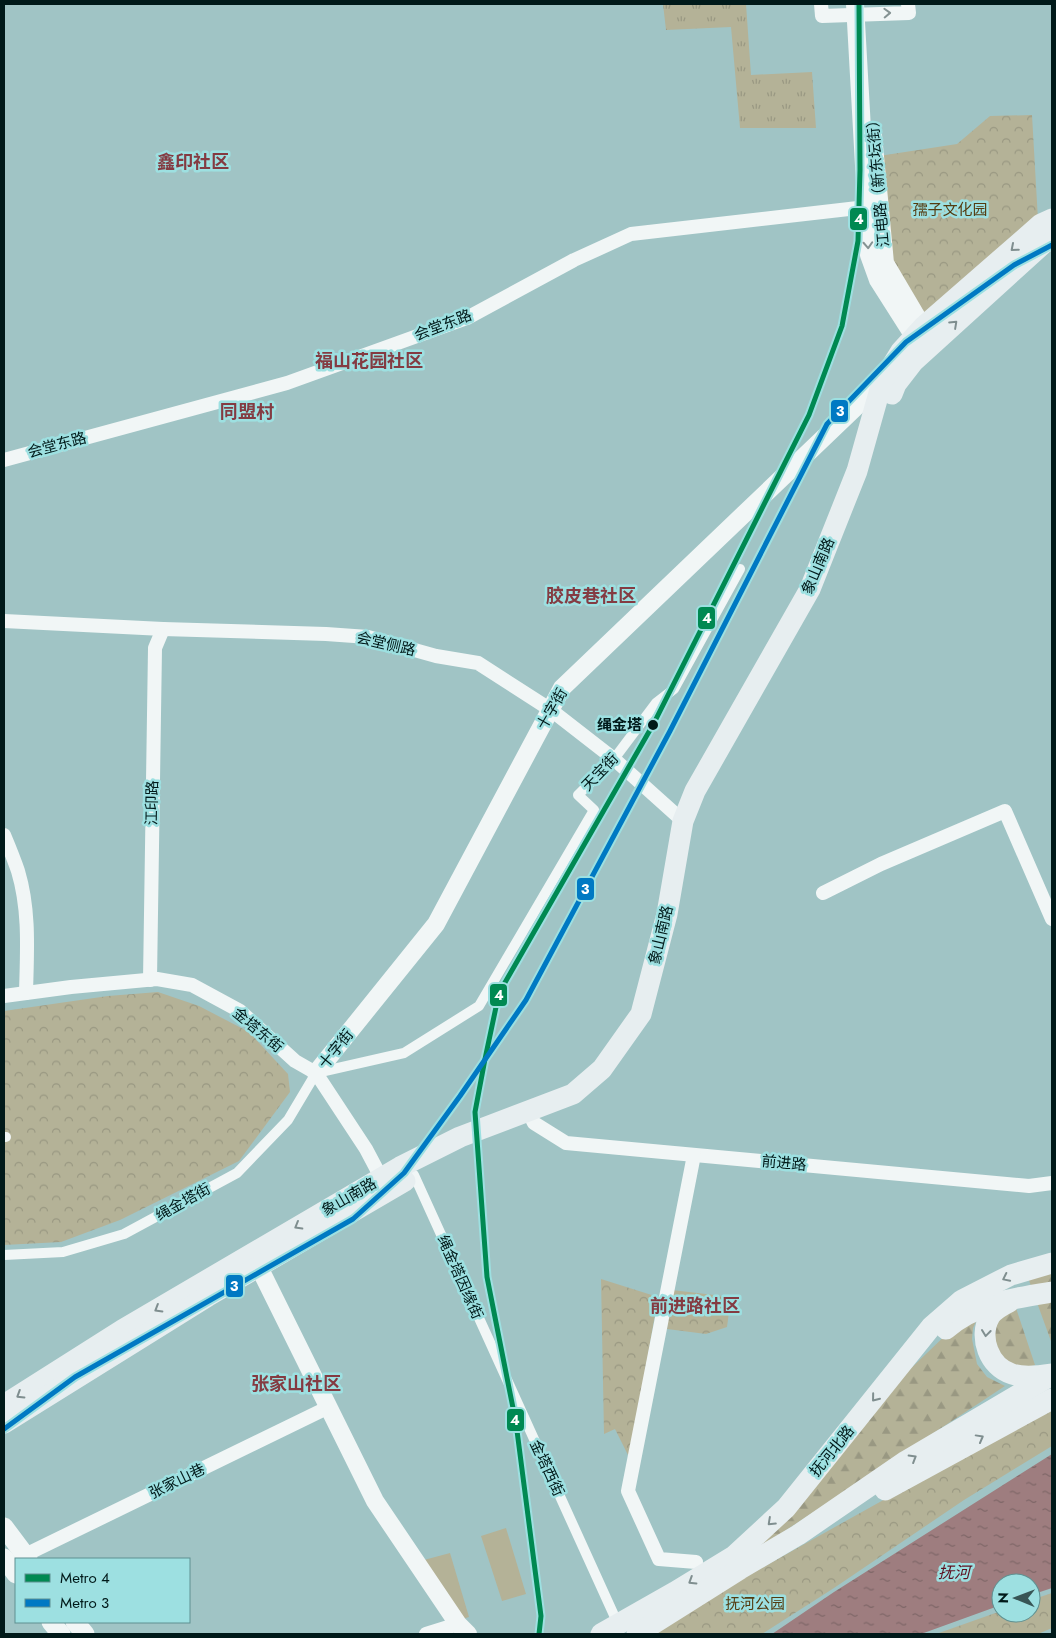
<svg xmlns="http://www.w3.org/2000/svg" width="1056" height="1638" font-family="Jost,'Noto Sans SC',sans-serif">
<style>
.grass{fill:url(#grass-tufts)}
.forest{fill:url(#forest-firs)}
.park{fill:url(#park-crowns)}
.pitch{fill:#b4b297}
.water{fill:url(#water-ripples)}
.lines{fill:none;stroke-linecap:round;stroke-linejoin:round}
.pedestrian{stroke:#f1f6f6;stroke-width:10}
.minor{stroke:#f1f6f6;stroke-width:14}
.tertiary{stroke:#f1f6f6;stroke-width:18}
.secondary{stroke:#f1f6f6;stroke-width:19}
.primary{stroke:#e7eef0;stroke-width:21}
.metro-1-casing{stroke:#9de0e1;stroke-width:9}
.metro-2-casing{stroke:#9de0e1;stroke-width:9}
.metro-1{stroke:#008952;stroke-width:5}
.metro-2{stroke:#0079c3;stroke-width:5}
.oneway{stroke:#859393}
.oneway2{stroke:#7f8e8f}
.stop-dot{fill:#001919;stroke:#9de0e1;stroke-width:2}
.labels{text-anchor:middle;stroke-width:5;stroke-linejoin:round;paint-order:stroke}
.street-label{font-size:15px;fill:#001919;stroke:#9de0e1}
.park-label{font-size:15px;fill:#543b10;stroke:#9de0e1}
.stop-label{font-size:15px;font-weight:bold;fill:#001919;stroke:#9de0e1;text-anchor:end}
.water-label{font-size:16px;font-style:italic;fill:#5e0d1d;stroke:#9de0e1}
.quarter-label{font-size:18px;font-weight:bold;fill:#843b42;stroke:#9de0e1}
.line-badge{stroke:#9de0e1;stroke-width:2}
.badge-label{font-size:14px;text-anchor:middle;font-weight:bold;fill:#fff}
</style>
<defs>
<pattern id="grass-tufts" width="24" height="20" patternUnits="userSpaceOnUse" patternTransform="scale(1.25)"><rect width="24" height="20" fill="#b4b297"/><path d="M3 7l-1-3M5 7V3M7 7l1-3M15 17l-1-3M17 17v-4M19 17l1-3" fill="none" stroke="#999882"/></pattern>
<pattern id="forest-firs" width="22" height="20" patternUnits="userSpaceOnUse" patternTransform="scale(1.25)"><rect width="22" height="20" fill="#b4b297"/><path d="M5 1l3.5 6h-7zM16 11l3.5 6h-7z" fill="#999882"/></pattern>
<pattern id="park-crowns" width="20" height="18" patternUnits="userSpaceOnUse" patternTransform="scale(1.25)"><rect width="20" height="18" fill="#b4b297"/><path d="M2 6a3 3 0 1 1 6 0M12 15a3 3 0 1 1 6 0" fill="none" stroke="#999882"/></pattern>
<pattern id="water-ripples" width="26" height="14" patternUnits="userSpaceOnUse" patternTransform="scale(1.25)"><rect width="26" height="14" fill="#9e7d7f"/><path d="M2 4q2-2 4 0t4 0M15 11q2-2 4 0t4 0" fill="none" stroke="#7e6667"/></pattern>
</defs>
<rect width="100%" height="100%" fill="#a0c4c5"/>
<!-- grass -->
<path class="grass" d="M663,4H746L751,75L812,72L816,128H740L731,27L666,30Z"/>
<!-- forest -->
<g class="forest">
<path d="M1052,1269V1344L1027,1275Z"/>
<path d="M1015,1305L1035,1365L1019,1370L1001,1362L991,1328Z"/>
<path d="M980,1313L973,1328L972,1339L977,1364L987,1377L1005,1386L747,1556L904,1375L952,1329Z"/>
</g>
<!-- park -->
<g class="park">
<path d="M1032,115L1038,220L924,320L890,262L879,156L957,144L990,116Z"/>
<path d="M158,992L199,1006L249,1032L288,1074L290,1092L239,1161L120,1220L61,1242L4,1245V1011L108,996Z"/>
<path d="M601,1279L658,1297L630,1459L615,1429L604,1434Z"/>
<path d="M672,1290L731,1297L727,1327L706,1334L667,1329Z"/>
<path d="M1052,1406V1446L964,1500L834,1588L762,1634H643Z"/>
<path d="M1052,1593V1628L1038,1634H936L1001,1611V1613H1031V1600Z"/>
</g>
<!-- pitch -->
<g class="pitch">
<path d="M506,1528L526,1594L502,1601L481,1536Z"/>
<path d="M450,1553L469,1617L463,1619L424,1560Z"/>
</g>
<!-- water -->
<path class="water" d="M1052,1454V1588L1031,1595V1583H1001V1605L921,1634H772L834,1592Z"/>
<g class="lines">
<!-- pedestrian -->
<g class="pedestrian">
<path d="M4,1137H6"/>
<path d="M414,1175L618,1624"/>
<path d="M4,1255L63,1252L124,1234L237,1173L288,1120L316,1073L404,1053L479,1006L594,810L578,795L614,759L656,703L674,689L740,569"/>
</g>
<!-- minor -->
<g class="minor">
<path d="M821,4L822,16L909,13L908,4"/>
<path d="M4,460L287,383L467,318L574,260L631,234L875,206"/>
<path d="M4,621L163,629L326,634L368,637L436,656L478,663L551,710L614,759L683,821"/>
<path d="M4,835C9,847 14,859 18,871C30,911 27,952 26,993"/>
<path d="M823,893L881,864L1005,811L1052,919"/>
<path d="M150,980L155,648L163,629"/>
<path d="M4,996L71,987L157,979L192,985L240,1011L295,1061L316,1073L366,1149L385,1185"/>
<path d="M528,1111L534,1123L566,1143L1029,1186L1052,1183"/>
<path d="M694,1155L628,1491L659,1559L696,1562"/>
<path d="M25,1555L329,1407"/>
<path d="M426,1634L458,1624"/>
</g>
<!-- tertiary -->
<g class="tertiary">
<path d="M855,4L869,255L878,280L920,346"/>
<path d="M873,135L885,263L921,324L932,337"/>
<path d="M316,1073L436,924L562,688L882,382"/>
<path d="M259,1267L375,1501L458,1624L468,1634"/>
</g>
<!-- secondary -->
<g class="secondary">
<path d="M4,1527L28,1559"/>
<path d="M4,1558L16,1574"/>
<path d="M51,1622L61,1634"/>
<path d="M75,1622L85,1634"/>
</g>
<!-- primary -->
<g class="primary">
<path d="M892,394L896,384L913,362L1044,243L1052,238"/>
<path d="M1009,1302C1003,1305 994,1310 990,1316C978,1337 989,1367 1012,1374C1025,1378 1039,1376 1051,1374"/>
<path d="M946,1329C976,1303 1014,1298 1052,1292"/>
<path d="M4,1405L122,1330L400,1167L460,1137L573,1094L602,1069L641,1014L667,914L683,821L695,791L810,589L857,471L882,382L901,351L923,327L1041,224L1052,219"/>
<path d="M4,1423L208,1296L405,1181"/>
<path d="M885,1490L1052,1399"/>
<path d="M601,1634L675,1592L734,1556L786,1508L931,1327L962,1300L1011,1275L1052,1263"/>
<path d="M637,1634L740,1569L798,1535L906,1461L1052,1375"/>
</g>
<defs>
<path id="metro-1" d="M539,1634L541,1616L516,1423L487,1277L475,1112L485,1059L499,993L654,723L809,415L842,326L858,241L860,170L859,4"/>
<path id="metro-2" d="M4,1429L75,1377L353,1219L404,1173L460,1096L526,1000L670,731L827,424L906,342L1014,265L1052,245"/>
</defs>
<!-- metro-1 casing -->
<use href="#metro-1" class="metro-1-casing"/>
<!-- metro-2 casing -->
<use href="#metro-2" class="metro-2-casing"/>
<!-- metro-1 -->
<use href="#metro-1" class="metro-1"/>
<!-- metro-2 -->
<use href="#metro-2" class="metro-2"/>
</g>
<!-- one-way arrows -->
<defs><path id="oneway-chevron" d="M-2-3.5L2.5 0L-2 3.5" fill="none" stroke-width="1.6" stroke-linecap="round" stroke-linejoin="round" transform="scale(1.25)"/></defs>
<g class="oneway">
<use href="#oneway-chevron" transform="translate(887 13) rotate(-2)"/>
<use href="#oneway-chevron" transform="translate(868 245) rotate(87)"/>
</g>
<g class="oneway2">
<use href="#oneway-chevron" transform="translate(1014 248) rotate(139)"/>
<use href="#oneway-chevron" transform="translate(954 324) rotate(-43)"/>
<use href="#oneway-chevron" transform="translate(298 1226) rotate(150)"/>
<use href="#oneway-chevron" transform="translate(1006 1278) rotate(154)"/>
<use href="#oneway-chevron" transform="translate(158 1309) rotate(149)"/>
<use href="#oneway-chevron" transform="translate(986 1333) rotate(97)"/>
<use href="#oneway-chevron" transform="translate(20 1395) rotate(148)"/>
<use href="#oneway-chevron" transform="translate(875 1398) rotate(129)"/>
<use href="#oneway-chevron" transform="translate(980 1438) rotate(-29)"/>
<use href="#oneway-chevron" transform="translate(913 1458) rotate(-31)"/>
<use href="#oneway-chevron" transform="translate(771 1522) rotate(137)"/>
<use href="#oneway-chevron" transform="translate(692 1581) rotate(148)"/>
</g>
<!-- markers -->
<circle class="stop-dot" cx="653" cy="725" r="6"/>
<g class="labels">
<!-- street labels -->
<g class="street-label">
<text transform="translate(878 180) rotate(-95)" y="5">江电路（新东坛街）</text>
<text transform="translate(443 325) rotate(-21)" y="5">会堂东路</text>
<text transform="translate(57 445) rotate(-15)" y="5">会堂东路</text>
<text transform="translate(818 566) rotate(-67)" y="5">象山南路</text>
<text transform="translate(386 644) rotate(13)" y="5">会堂侧路</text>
<text transform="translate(552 709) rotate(-60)" y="5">十字街</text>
<text transform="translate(600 772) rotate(-46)" y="5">天宝街</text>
<text transform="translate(152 803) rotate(-89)" y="5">江印路</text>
<text transform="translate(661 935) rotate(-77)" y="5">象山南路</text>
<text transform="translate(258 1030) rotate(40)" y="5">金塔东街</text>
<text transform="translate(336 1049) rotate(-51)" y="5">十字街</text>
<text transform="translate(784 1163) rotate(5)" y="5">前进路</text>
<text transform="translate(349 1197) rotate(-30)" y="5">象山南路</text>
<text transform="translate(183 1202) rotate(-29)" y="5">绳金塔街</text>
<text transform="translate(460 1277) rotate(66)" y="5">绳金塔因缘街</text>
<text transform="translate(832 1451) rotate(-51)" y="5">抚河北路</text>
<text transform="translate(547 1468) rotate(65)" y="5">金塔西街</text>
<text transform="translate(177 1481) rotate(-26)" y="5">张家山巷</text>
</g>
<!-- park labels -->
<g class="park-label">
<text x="950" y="215">孺子文化园</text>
<text x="755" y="1609">抚河公园</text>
</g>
<!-- stop labels -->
<g class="stop-label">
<text x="642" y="730">绳金塔</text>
</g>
<!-- water labels -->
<g class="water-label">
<text x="954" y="1578">抚河</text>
</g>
<!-- quarter labels -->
<g class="quarter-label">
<text x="193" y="168">鑫印社区</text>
<text x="369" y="367">福山花园社区</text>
<text x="247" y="418">同盟村</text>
<text x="591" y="602">胶皮巷社区</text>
<text x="695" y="1312">前进路社区</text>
<text x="296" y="1390">张家山社区</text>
</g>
</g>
<g class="line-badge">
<rect x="849" y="207" width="19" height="24" rx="5" fill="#008952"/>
<rect x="830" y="399" width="19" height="24" rx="5" fill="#0079c3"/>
<rect x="697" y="606" width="19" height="24" rx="5" fill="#008952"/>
<rect x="576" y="877" width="19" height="24" rx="5" fill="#0079c3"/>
<rect x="489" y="983" width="19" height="24" rx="5" fill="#008952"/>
<rect x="225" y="1274" width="19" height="24" rx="5" fill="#0079c3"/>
<rect x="506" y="1408" width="19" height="24" rx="5" fill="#008952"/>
</g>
<g class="badge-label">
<text x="859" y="224">4</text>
<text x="840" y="416">3</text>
<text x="707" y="623">4</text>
<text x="585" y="894">3</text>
<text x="499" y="1000">4</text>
<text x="234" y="1291">3</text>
<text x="515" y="1425">4</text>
</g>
<!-- border -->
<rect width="1056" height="1638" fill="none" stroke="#001919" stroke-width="10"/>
<!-- legend -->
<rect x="15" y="1558" width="175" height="65" fill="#9de0e1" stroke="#5e9091"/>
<rect x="25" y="1574" width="25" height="8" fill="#008952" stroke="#5e9091"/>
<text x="60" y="1583" font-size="15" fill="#001919">Metro 4</text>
<rect x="25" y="1599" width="25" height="8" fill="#0079c3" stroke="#5e9091"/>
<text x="60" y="1608" font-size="15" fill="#001919">Metro 3</text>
<!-- north arrow -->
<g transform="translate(1016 1598) rotate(271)"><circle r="24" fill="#9de0e1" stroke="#5e9091"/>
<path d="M0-4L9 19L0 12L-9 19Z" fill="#385555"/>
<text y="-8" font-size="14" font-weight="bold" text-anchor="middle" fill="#001919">N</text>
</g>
</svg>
